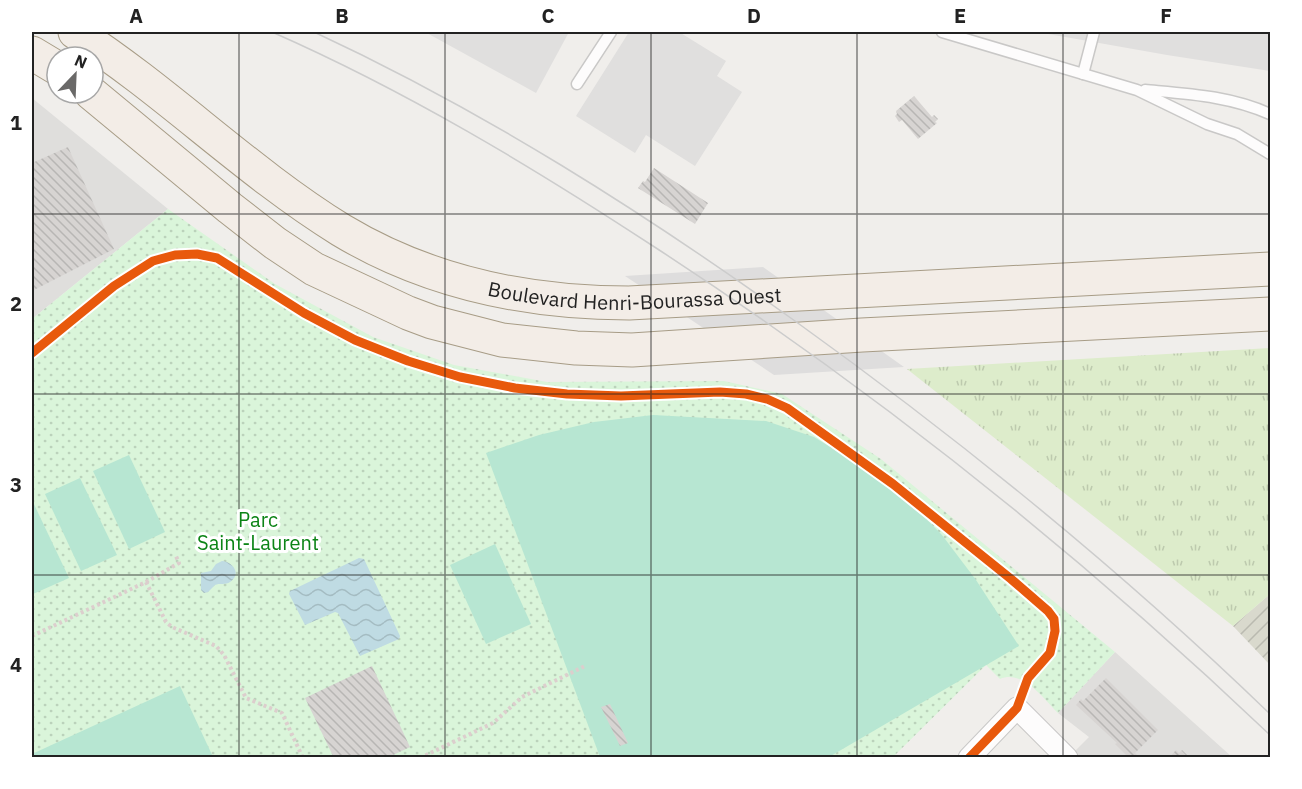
<svg xmlns="http://www.w3.org/2000/svg" width="1302" height="789" font-family="'IBM Plex Sans',sans-serif">
<style>
.residential{fill:#dfdedc}
.construction{fill:url(#construction-furrows)}
.grass{fill:url(#grass-tufts)}
.park{fill:url(#park-dots)}
.pitch{fill:#b7e6d2}
.parking{fill:#e0dfde}
.water{fill:url(#water-waves)}
.pier{fill:#dedddd}
.building{fill:url(#building-back-hatch)}
.lines{fill:none;stroke-linecap:round;stroke-linejoin:round}
.lane-casing{stroke:#c9c8c7;stroke-width:13}
.street-casing{stroke:#c9c8c7;stroke-width:23}
.primary-casing{stroke:#a79c86;stroke-width:35}
.path{stroke:#dccecd;stroke-width:4;stroke-dasharray:3 3;stroke-linecap:butt}
.lane{stroke:#fdfcfc;stroke-width:10}
.street{stroke:#fdfcfc;stroke-width:21}
.primary{stroke:#f3ede7;stroke-width:33}
.tram{stroke:#ccc;stroke-width:1.5}
.cycleway-casing{stroke:#fff;stroke-width:13}
.cycleway{stroke:#e8590c;stroke-width:9}
.grid{fill:none;stroke:#222;stroke-width:1.5;stroke-opacity:0.55}
.labels{text-anchor:middle;stroke-width:6;stroke-linejoin:round;paint-order:stroke}
.street-label{font-size:20px;fill:#222;stroke:#fff}
.park-label{font-size:20px;fill:#0c8416;stroke:#fff}
.neatline{fill:none;stroke:#222;stroke-width:2}
.grid-label{font-size:20px;text-anchor:middle;font-weight:bold;fill:#222}
</style>
<defs>
<pattern id="construction-furrows" width="10" height="10" patternUnits="userSpaceOnUse" patternTransform="scale(1.5)"><rect width="10" height="10" fill="#d9d9cd"/><path d="M-1 1l2-2M0 10L10 0M9 11l2-2" fill="none" stroke="#babab0"/></pattern>
<pattern id="grass-tufts" width="24" height="20" patternUnits="userSpaceOnUse" patternTransform="scale(1.5)"><rect width="24" height="20" fill="#ddeccb"/><path d="M3 7l-1-3M5 7V3M7 7l1-3M15 17l-1-3M17 17v-4M19 17l1-3" fill="none" stroke="#bdcaae"/></pattern>
<pattern id="park-dots" width="8" height="8" patternUnits="userSpaceOnUse" patternTransform="scale(1.5)"><rect width="8" height="8" fill="#daf5da"/><path d="M2 2h.1M6 6h.1" fill="none" stroke="#bbd2bb" stroke-width="1.8" stroke-linecap="round"/></pattern>
<pattern id="water-waves" width="16" height="10" patternUnits="userSpaceOnUse" patternTransform="scale(1.5)"><rect width="16" height="10" fill="#bfdbe3"/><path d="M0 5q4-4 8 0t8 0" fill="none" stroke="#a4bcc2"/></pattern>
<pattern id="building-back-hatch" width="6" height="6" patternUnits="userSpaceOnUse" patternTransform="scale(1.5)"><rect width="6" height="6" fill="#d7d4d2"/><path d="M-1 5l2 2M0 0l6 6M5-1l2 2" fill="none" stroke="#b8b6b4"/></pattern>
</defs>
<rect width="100%" height="100%" fill="#f0eeeb"/>
<!-- residential -->
<g class="residential">
<path d="M32,98L168,209L32,319Z"/>
<path d="M1115,652L1232,757H1069L1089,737L1058,713Z"/>
</g>
<!-- construction -->
<path class="construction" d="M1270,594V665L1233,626Z"/>
<!-- grass -->
<path class="grass" d="M1270,348V594L1233,626L907,369Z"/>
<!-- park -->
<path class="park" d="M168,209L275,284L373,337L454,365L547,382L724,381L782,394L881,459L1115,652L1058,713C1044,699 1023,669 1000,679L986,665L893,757L32,758V319Z"/>
<!-- pitch -->
<g class="pitch">
<path d="M653,415L766,421L814,437L866,469L906,498L942,535L976,580L1019,646L829,757H600L486,453L539,435L594,422Z"/>
<path d="M129,455L165,532L129,549L93,471Z"/>
<path d="M80,478L117,555L81,571L45,494Z"/>
<path d="M32,500L69,578L33,594L32,590Z"/>
<path d="M495,544L531,624L486,644L450,565Z"/>
<path d="M180,686L213,757H32V754Z"/>
</g>
<!-- parking -->
<g class="parking">
<path d="M425,32H569L536,93Z"/>
<path d="M629,32H679L726,61L717,76L742,92L695,166L646,135L635,153L576,116Z"/>
<path d="M1037,32H1270V71L1167,55Z"/>
</g>
<!-- water -->
<g class="water">
<path d="M359,558L364,559L400,636L399,639L360,656L338,613L335,612L305,625L289,594L290,591Z"/>
<path d="M222,561C233,562 242,574 230,582C226,585 219,583 215,585L208,592L204,593L201,590V573L211,571L216,564Z"/>
</g>
<!-- pier -->
<path class="pier" d="M763,267L904,367L774,375L625,276Z"/>
<!-- building -->
<g class="building">
<path d="M914,96L932,117L934,115L938,119L935,122L937,123L918,139L902,120L899,122L895,116L897,114L896,111Z"/>
<path d="M68,147L114,249L32,291V163Z"/>
<path d="M654,168L708,203L695,224L638,188L643,181L645,182Z"/>
<path d="M372,666L410,747L387,758H334L305,698Z"/>
<path d="M1106,678L1158,730L1135,753L1137,755L1135,758H1129L1115,744L1117,743L1076,705L1081,699L1083,701Z"/>
<path d="M610,704L628,743L620,746L601,707Z"/>
<path d="M1176,750L1179,753L1182,750L1190,758H1169Z"/>
</g>
<g class="lines">
<defs>
<g id="lane">
<path d="M942,32L1137,90L1207,124L1237,134L1270,154"/>
<path d="M1083,74L1094,32"/>
<path d="M577,84L611,32"/>
<path d="M1145,90C1189,94 1230,96 1270,114"/>
</g>
<path id="street" d="M969,758L1017,708L1067,758"/>
<g id="primary">
<path id="s1" d="M75,32C168,92 247,172 341,230C429,283 527,303 629,303L1270,269"/>
<path d="M32,53L57,68"/>
<path d="M91,93L230,208L275,243L314,269L408,313L432,322L502,340L576,348L632,350L862,335L1270,314"/>
</g>
</defs>
<!-- lane casing -->
<use href="#lane" class="lane-casing"/>
<!-- street casing -->
<use href="#street" class="street-casing"/>
<!-- primary casing -->
<use href="#primary" class="primary-casing"/>
<!-- path -->
<g class="path">
<path d="M146,582L179,563L175,554"/>
<path d="M32,636L146,582L166,622L172,627L216,646L224,655L246,698L282,713L303,758"/>
<path d="M420,758L493,723L522,697L585,666"/>
</g>
<!-- lane -->
<use href="#lane" class="lane"/>
<!-- street -->
<use href="#street" class="street"/>
<!-- primary -->
<use href="#primary" class="primary"/>
<!-- tram -->
<g class="tram">
<path d="M272,32C406,91 531,166 653,246C873,389 1080,554 1270,735"/>
<path d="M314,32C484,111 643,212 795,321C962,441 1122,571 1270,714"/>
</g>
<defs>
<path id="cycleway" d="M32,353L114,286L153,261L175,255L197,254L217,258L304,313L355,340L408,361L460,377L515,388L567,394L621,396L720,392L746,394L767,399L787,408L893,484L1011,579L1048,611L1054,619L1055,631L1050,653L1028,678L1017,708L969,758"/>
</defs>
<!-- cycleway casing -->
<use href="#cycleway" class="cycleway-casing"/>
<!-- cycleway -->
<use href="#cycleway" class="cycleway"/>
</g>
<!-- grid -->
<path class="grid" d="M239,32V758M445,32V758M651,32V758M857,32V758M1063,32V758M32,214H1270M32,394H1270M32,575H1270"/>
<g class="labels">
<!-- street labels -->
<g class="street-label">
<text dy="7" stroke="none"><textPath href="#s1" startOffset="638">Boulevard Henri-Bourassa Ouest</textPath></text>
</g>
<!-- park labels -->
<g class="park-label">
<text x="258" y="527">Parc<tspan x="258" dy="23">Saint-Laurent</tspan></text>
</g>
</g>
<!-- border -->
<rect width="1302" height="789" fill="none" stroke="#ffffff" stroke-width="66"/>
<!-- north arrow -->
<g transform="translate(75 75) rotate(23)"><circle r="28" fill="#ffffff" stroke="#a7a7a7" stroke-width="1.5"/>
<path d="M0-4.5L10 22L0 15L-10 22Z" fill="#6a6968"/>
<text y="-9" font-size="16" font-weight="bold" text-anchor="middle" fill="#222222">N</text>
</g>
<rect x="33" y="33" width="1236" height="723" class="neatline"/>
<g class="grid-label">
<text x="136" y="23">A</text>
<text x="342" y="23">B</text>
<text x="548" y="23">C</text>
<text x="754" y="23">D</text>
<text x="960" y="23">E</text>
<text x="1166" y="23">F</text>
<text x="16" y="130">1</text>
<text x="16" y="311">2</text>
<text x="16" y="492">3</text>
<text x="16" y="672">4</text>
</g>
</svg>
